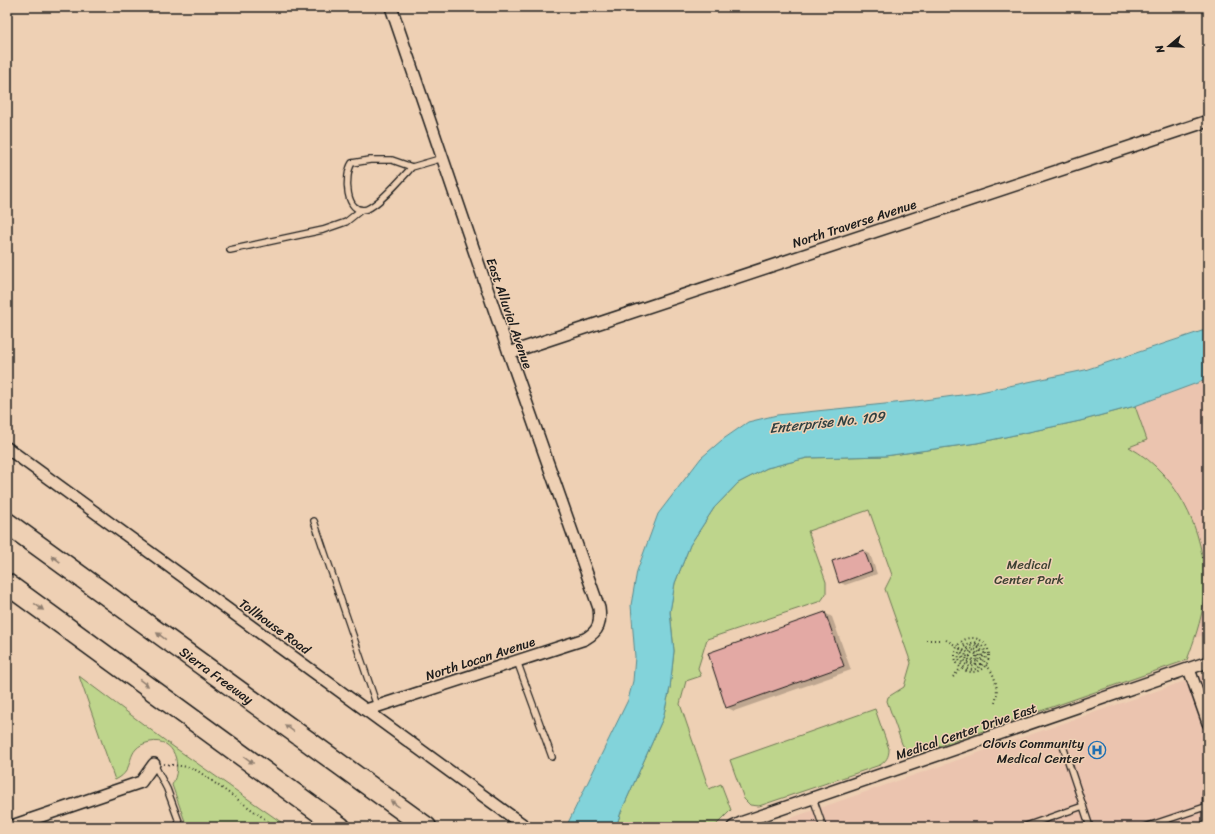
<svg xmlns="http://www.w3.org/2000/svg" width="1215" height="834" font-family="Sriracha,sans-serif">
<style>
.built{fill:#ebc4af}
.green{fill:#bed58c;stroke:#6d7854}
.water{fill:#82d3da;stroke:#598a8e}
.shadow{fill:#0003}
.building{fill:#e3a9a4;stroke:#1c1c1c}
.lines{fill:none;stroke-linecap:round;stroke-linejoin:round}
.lane-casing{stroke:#1c1c1c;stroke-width:8}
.street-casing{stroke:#1c1c1c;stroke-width:14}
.highway-casing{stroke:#1c1c1c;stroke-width:23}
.path{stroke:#1c1c1c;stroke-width:2;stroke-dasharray:1 3;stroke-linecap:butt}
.lane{stroke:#eed0b4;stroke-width:5.5}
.street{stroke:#eed0b4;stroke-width:11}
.highway{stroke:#eed0b4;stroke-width:20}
.oneway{fill:#907f70}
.labels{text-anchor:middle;stroke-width:3;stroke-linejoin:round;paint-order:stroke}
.street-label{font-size:13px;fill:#1c1c1c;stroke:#eed0b4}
.park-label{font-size:13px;fill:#3c4132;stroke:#eed0b4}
.poi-label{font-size:13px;fill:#1c1c1c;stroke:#eed0b4;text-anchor:end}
.water-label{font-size:14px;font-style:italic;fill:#304142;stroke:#eed0b4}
</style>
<rect width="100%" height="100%" fill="#eed0b4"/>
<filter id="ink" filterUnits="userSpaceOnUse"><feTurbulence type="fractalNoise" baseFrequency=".025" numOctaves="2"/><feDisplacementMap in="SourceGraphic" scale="8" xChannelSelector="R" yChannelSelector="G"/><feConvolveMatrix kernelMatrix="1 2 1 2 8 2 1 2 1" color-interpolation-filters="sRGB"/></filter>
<g filter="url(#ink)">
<!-- built -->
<g class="built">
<path d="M1208,379V634L1195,638L1200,620L1202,554L1194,525L1182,500L1167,480L1145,458L1128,447L1147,440L1135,406Z"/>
<path d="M1208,673V827H765Z"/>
</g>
<!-- green -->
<g class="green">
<path d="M1135,406L1147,440L1129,447C1182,476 1210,542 1204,601C1201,621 1194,641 1187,660L920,753C913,754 906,751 902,744L887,701L888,697L904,687L911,663L885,589L892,575L869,510L808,531L826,582V594L821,601L707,639L698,668L701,676L686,681L680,704L709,789L721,784L731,810L714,827H616L621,812L663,718L670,688L674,651L670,611L675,583L690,545L714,508L738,483L767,468L807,458L885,456L977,443L1080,421Z"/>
<path d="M79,676L171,745L288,827H187L172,785C183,766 175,737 150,742C122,748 138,770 115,780Z"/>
<path d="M875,709L889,749C889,757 886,761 880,765L759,806L750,805L744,799L730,760Z"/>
</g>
<!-- water -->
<path class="water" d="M1208,329V379L1135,406L1080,421L977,443L885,456L807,458L767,468L738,483L714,508L690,545L675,583L670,612L674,651L670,688L663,718L621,812L616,827H566L628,700L633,681L635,657L631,605L637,571L658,514L701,458L722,440L748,422L777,415L924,400L976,393L1085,370Z"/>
<!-- shadow -->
<g class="shadow">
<path d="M864,551L870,554L877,574L845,585L840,582L833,562Z"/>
<path d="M825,613L832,617L851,670L734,711L726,707Z"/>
</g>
<!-- building -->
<g class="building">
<path d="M864,550L872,571L839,583L832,561Z"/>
<path d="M825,612L844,666L726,708L708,653Z"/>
</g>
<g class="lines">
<defs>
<g id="lane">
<path d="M412,167C402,178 380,204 367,209C345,216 344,175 352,163L370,160H392L412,167L443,158"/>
<path d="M230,250L323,230L346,222L361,210"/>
<path d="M314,521L377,706"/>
<path d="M517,661L552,757"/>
<path d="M1063,746L1090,827"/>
<path d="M154,764L167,789L181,827"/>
<path d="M813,798L823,827"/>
<path d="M33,819L36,827"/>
<path d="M1023,827L1083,806"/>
<path d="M1145,827L1205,807"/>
<path d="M1205,827L1206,788L1208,787"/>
</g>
<g id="street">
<path d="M509,353L1208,121"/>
<path d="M7,448L526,827"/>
<path d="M1189,669L1208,723"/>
<path d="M366,710L585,639C599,631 601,623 599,608L509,353L391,7"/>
<path d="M9,827L141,782L154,764"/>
<path d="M733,827L743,822L1208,662"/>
</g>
<g id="highway">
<path id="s1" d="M7,523L426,827"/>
<path d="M7,584L340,827"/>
</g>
</defs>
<!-- lane casing -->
<use href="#lane" class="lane-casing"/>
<!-- street casing -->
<use href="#street" class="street-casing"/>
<!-- highway casing -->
<use href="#highway" class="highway-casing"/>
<!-- path -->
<g class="path">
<circle cx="972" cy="655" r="17"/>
<path d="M926,640H946L964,650L971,646C979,646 982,651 982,658L975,665L966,663L961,652L963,663L970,667L981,664L984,653L976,644H969L964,647L963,645L975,642C1001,653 974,682 961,664C958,659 958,655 960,649L965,653L967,661L971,663L978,661L980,654L977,650L970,648L966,651L968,653L972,650L975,651L978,657L976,660L970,661L967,657V655L970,656"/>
<circle cx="973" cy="656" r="3"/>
<path d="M986,665C996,674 1000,693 994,705"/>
<path d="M953,677L961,668"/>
<path d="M164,764L189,767L198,771L276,827"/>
</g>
<!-- lane -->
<use href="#lane" class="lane"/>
<!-- street -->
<use href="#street" class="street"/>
<!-- highway -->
<use href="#highway" class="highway"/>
</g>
<!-- one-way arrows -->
<defs><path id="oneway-solid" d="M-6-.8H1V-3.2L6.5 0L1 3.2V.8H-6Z"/></defs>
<g class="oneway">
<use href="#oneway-solid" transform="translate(56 559) rotate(-144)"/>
<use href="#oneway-solid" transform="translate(39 607) rotate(36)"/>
<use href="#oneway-solid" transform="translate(161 636) rotate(-144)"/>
<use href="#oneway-solid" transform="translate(144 683) rotate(36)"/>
<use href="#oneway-solid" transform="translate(289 728) rotate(-144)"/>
<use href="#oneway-solid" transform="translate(249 760) rotate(36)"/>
<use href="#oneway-solid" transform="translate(395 804) rotate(-144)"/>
</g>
</g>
<!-- icons -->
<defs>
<symbol id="hospital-ring" viewBox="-11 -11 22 22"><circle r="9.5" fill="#eed0b4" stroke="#1f6fb2" stroke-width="1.5"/><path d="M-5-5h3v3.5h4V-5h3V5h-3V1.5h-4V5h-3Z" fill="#1f6fb2"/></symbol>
</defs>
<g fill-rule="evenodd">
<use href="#hospital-ring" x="1087" y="740" width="20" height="20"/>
</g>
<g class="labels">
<!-- street labels -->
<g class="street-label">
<text transform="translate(854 223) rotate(-18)" y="5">North Traverse Avenue</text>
<text transform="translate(510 313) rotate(71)" y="5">East Alluvial Avenue</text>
<text transform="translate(275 626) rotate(36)" y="5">Tollhouse Road</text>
<text transform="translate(480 658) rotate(-18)" y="5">North Locan Avenue</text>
<text dy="5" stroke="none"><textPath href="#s1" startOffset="259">Sierra Freeway</textPath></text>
<text transform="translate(966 731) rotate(-19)" y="5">Medical Center Drive East</text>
</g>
<!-- park labels -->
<g class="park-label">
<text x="1029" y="569">Medical<tspan x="1029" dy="15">Center Park</tspan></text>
</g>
<!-- poi labels -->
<g class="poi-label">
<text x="1084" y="748">Clovis Community<tspan x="1084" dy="15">Medical Center</tspan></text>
</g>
<!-- water labels -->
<g class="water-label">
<text transform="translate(827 422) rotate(-6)" y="5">Enterprise No. 109</text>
</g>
</g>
<!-- margin -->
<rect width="1215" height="834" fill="none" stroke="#eed0b4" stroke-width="24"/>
<rect x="12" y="12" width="1191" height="810" fill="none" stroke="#1c1c1c" stroke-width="1.5" filter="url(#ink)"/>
<!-- north arrow -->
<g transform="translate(1169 46) rotate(251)" stroke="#eed0b4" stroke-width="3" paint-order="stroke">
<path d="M0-3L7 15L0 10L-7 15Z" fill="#1c1c1c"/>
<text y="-6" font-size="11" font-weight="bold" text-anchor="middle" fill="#1c1c1c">N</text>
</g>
</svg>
